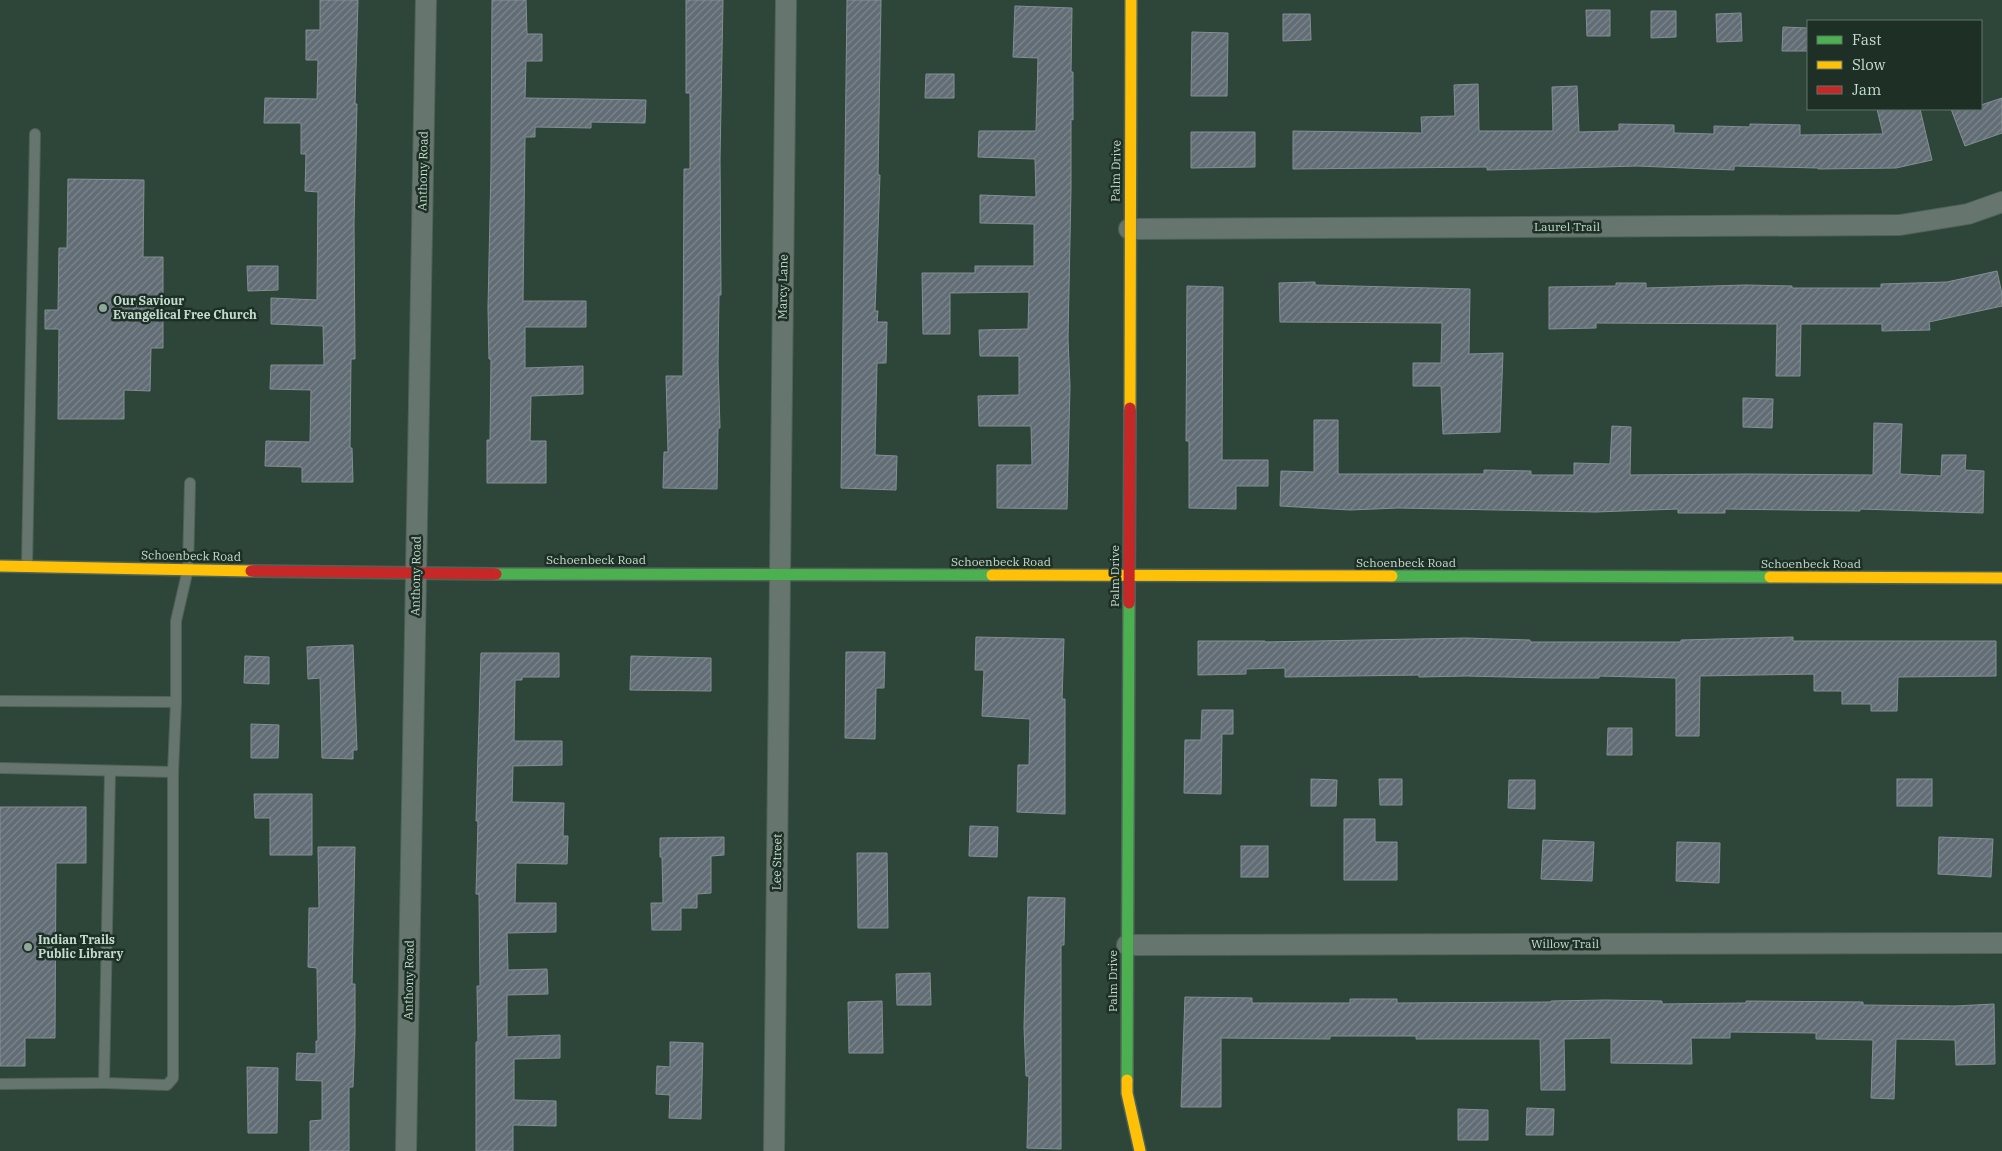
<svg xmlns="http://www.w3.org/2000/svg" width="2002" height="1151" font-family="'IBM Plex Serif',serif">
<defs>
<pattern id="building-hatch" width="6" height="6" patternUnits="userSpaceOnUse" patternTransform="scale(1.25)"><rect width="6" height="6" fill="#616c75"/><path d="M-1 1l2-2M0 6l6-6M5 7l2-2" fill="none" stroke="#7d878e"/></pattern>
</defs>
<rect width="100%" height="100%" fill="#2e463a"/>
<g fill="url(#building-hatch)" stroke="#838f93">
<polygon points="320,0 358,0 355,104 357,104 354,223 355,359 351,359 350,448 352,448 353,482 302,482 302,467 265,466 266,441 310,442 311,390 270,389 271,365 324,365 323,326 271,324 271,298 317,300 318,192 305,191 306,154 301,154 301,123 264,123 265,98 317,99 318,60 306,60 306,30 320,30"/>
<polygon points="492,0 526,0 527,34 542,34 542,61 526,61 525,98 646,100 645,123 591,122 591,128 535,127 535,137 525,137 523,301 586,301 586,327 525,327 525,368 583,366 583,394 531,396 530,441 546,441 546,483 487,483 487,440 490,440 491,359 489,359 488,308 491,168"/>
<polygon points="686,0 723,0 720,159 721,295 719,295 718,363 720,428 718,428 717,489 663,488 664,452 668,452 666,376 683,376 684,169 690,169 690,93 686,93"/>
<polygon points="847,0 881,0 878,175 880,175 875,311 878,311 877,322 887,322 886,363 877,363 875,455 897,456 896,490 841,488"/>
<polygon points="1015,6 1072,8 1071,72 1073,72 1073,120 1071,119 1071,189 1068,339 1070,386 1067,509 997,508 997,465 1032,465 1031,426 979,426 978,396 1019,395 1019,356 980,356 979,330 1028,329 1029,292 950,293 950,334 923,334 922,273 975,273 975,266 1034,266 1034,224 980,223 980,195 1036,197 1035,159 978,157 979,131 1036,131 1038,58 1013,57"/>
<polygon points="1586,10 1610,10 1610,36 1587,36"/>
<polygon points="1651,11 1676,11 1676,37 1651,38"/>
<polygon points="1741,13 1742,41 1717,42 1716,14"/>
<polygon points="1283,14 1310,14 1311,40 1283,41"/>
<polygon points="1783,27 1808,28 1808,51 1782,51"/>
<polygon points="1192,32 1228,33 1227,96 1191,96"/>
<polygon points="926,74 954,74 954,98 925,98"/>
<polygon points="1478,84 1479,131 1553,131 1552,87 1577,86 1579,132 1619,131 1619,124 1674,125 1674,133 1714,134 1714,126 1750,127 1750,124 1800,125 1800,135 1883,134 1877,109 1920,109 1932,160 1896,168 1818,169 1818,168 1734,166 1734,170 1637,166 1534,169 1487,170 1487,167 1293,169 1293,131 1422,133 1421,117 1455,116 1454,85"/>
<polygon points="2002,98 2002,133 1965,146 1951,109 1981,109 1981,105"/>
<polygon points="1191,132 1255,132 1255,167 1191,168"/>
<polygon points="68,179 144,180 143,257 163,257 163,348 151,348 150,391 124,390 124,419 58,419 59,329 45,329 45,310 58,310 59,248 67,248"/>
<polygon points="247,266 278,266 278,290 248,291"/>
<polygon points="1997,271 2002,294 2002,306 1929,322 1930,330 1882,331 1882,324 1801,324 1800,376 1776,376 1777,324 1596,323 1596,328 1549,329 1549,287 1616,286 1616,283 1646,283 1646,288 1745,285 1792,286 1792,288 1881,288 1881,284 1947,282"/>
<polygon points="1315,282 1315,285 1470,289 1469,354 1503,353 1500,432 1443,434 1441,386 1413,386 1413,363 1441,363 1442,323 1280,322 1279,283"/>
<polygon points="1187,286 1223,287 1222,460 1268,460 1268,486 1236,486 1236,509 1189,508 1189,441 1186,441"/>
<polygon points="1743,398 1773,399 1772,428 1743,427"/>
<polygon points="1314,420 1338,420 1338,474 1484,474 1484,470 1531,471 1531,475 1574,475 1574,463 1610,464 1612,426 1631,427 1630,475 1748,474 1873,475 1874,423 1902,424 1900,474 1941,476 1942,455 1966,455 1965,470 1984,471 1983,513 1860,509 1860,511 1725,509 1725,513 1678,513 1678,509 1596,512 1398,508 1350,510 1280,506 1281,471 1314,472"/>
<polygon points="976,637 1064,639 1062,699 1065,699 1065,814 1017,812 1018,765 1029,765 1030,719 982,716 984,670 975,670"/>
<polygon points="1793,637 1793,641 1996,641 1996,676 1898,677 1897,711 1871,711 1871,704 1842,704 1842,691 1814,691 1814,674 1700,676 1699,736 1676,736 1676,678 1599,676 1599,678 1549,678 1466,676 1419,677 1419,675 1285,677 1285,668 1246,669 1246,674 1198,675 1198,641 1265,641 1265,642 1466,638 1530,640 1530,642 1681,642 1681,640"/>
<polygon points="353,645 357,750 353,750 353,759 322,758 320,678 308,679 307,647"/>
<polygon points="846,652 885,652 884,688 876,688 875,739 845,738"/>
<polygon points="481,653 559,653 559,677 522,677 522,680 515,680 514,741 562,741 562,765 513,766 512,802 564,803 563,836 568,836 567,864 516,863 515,903 556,903 556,932 507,933 508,970 547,969 548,994 507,995 507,1037 560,1035 560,1058 514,1059 514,1100 556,1101 556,1126 513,1125 513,1151 476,1151 476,1042 478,1042 477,986 480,986 479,894 476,894 478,821 476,821"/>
<polygon points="245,656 269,657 269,684 244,683"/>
<polygon points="631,656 711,658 711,691 630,690"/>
<polygon points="1202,710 1233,710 1233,734 1222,734 1221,794 1184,793 1185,740 1201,740"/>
<polygon points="251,724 279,725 278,758 251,758"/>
<polygon points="1608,728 1632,728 1632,755 1607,755"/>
<polygon points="1311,779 1337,780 1336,806 1311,806"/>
<polygon points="1379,779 1402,779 1402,805 1380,805"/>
<rect x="1897" y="779" width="35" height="27"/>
<polygon points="1509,780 1535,780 1535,809 1508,808"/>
<polygon points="254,794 312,794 312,855 270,855 270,818 255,818"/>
<polygon points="0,807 86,807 86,863 56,863 55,1038 25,1038 25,1066 0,1066"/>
<polygon points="1344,819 1375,819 1375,842 1397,842 1397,880 1344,880"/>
<polygon points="970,826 998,827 997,857 969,856"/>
<polygon points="724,837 724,855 711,856 711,893 697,894 697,908 681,908 681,930 652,930 651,903 663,903 662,857 660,857 660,838"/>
<polygon points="1939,837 1993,839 1991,877 1938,874"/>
<polygon points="1543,840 1594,842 1592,881 1541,879"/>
<polygon points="1677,842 1720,843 1719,883 1676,881"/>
<rect x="1241" y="846" width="27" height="31"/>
<polygon points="318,847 355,847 352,984 355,984 355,1033 353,1087 349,1087 349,1151 310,1151 310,1121 322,1120 322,1081 296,1080 297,1053 316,1054 316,1041 318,1041 317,968 308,967 309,908 319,908"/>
<polygon points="857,853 887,853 888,928 858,928"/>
<polygon points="1028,897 1065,898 1064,945 1061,945 1061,1149 1027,1148 1029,1076 1026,1076 1024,1027"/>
<polygon points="930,973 931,1005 897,1005 896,974"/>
<polygon points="1185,997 1252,998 1252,1003 1350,1003 1350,999 1397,999 1397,1003 1551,1002 1551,1001 1605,1000 1662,1001 1662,1004 1746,1003 1746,1001 1863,1002 1863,1005 1955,1006 1994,1004 1995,1064 1956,1065 1955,1040 1896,1039 1894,1099 1871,1098 1873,1040 1816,1039 1816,1033 1730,1032 1730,1038 1691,1038 1692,1064 1611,1063 1611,1038 1564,1039 1565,1090 1541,1090 1540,1039 1416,1039 1416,1036 1330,1036 1330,1039 1221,1038 1221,1107 1181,1107"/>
<polygon points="882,1001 883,1053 849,1053 848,1002"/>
<polygon points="670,1042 703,1043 701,1119 669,1118 670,1095 656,1094 657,1066 670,1067"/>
<polygon points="247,1067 278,1068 277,1133 248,1133"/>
<polygon points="1527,1108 1554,1109 1553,1135 1526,1135"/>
<polygon points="1458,1109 1488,1110 1488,1140 1458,1140"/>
</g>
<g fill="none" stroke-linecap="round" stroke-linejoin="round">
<g stroke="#4e6358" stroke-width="12">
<g id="lane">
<polyline points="27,566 35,134"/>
<polyline points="0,701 176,702"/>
<polyline points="0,768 173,772"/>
<polyline points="110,772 104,1083 167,1085 173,1078 173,772 176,702 176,621 188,569 190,483"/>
<polyline points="0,1084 104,1083"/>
</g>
</g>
<g stroke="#4e6358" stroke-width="22">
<g id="street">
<polyline points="1129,229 1900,225 1968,214 2002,202"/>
<polyline points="1127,945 2002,943"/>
<polyline points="406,1151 426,0"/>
<polyline points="774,1151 786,0"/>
</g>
</g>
<g stroke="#4e6358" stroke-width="14">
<g id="fast">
<polyline points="496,574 992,575"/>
<polyline points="1392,576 1770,577"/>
<polyline points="1127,1080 1129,603"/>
</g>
</g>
<g stroke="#4e6358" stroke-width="14">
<g id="slow">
<polyline points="1130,408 1131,0"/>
<polyline points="0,566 251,571"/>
<polyline points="992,575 1392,576"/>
<polyline points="1770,577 2002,578"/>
<polyline points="1127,1080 1127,1093 1140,1151"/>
</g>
</g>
<g stroke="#4e6358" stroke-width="14">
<g id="jam">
<polyline points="251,571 496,574"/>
<polyline points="1129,603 1130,408"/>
</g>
</g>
<use href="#lane" stroke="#66766e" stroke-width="10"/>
<use href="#street" stroke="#66766e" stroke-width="20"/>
<use href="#fast" stroke="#4caf50" stroke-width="11"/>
<use href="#slow" stroke="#ffc107" stroke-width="11"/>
<use href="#jam" stroke="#c62828" stroke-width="11"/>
</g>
<g fill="#90a79a" stroke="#1e3026" stroke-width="2">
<circle cx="103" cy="308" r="5"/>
<circle cx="28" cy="947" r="5"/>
</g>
<g text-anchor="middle" stroke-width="5" stroke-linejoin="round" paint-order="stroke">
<g font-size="12" fill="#c4dbcd" stroke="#1e3026">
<text transform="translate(423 171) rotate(-89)" y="4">Anthony Road</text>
<text transform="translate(1116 171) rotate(-89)" y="4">Palm Drive</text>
<text x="1567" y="231">Laurel Trail</text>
<text transform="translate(783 287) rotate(-89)" y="4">Marcy Lane</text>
<text transform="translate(191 556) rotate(1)" y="4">Schoenbeck Road</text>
<text x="596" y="564">Schoenbeck Road</text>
<text x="1001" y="566">Schoenbeck Road</text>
<text x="1406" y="567">Schoenbeck Road</text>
<text x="1811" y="568">Schoenbeck Road</text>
<text transform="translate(416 576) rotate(-89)" y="4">Anthony Road</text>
<text transform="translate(1115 576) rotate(-90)" y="4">Palm Drive</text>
<text transform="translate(777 862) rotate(-89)" y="4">Lee Street</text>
<text x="1565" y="948">Willow Trail</text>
<text transform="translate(409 980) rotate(-89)" y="4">Anthony Road</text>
<text transform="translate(1113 981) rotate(-90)" y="4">Palm Drive</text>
</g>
<g font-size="12" font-weight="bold" fill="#c4dbcd" stroke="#1e3026" text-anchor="start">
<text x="113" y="305">Our Saviour<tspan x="113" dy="14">Evangelical Free Church</tspan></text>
<text x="38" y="944">Indian Trails<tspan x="38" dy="14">Public Library</tspan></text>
</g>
</g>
<rect x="1807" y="20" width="175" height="90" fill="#1e3026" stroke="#607469"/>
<rect x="1817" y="36" width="25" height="8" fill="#4caf50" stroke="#607469"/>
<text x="1852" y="45" font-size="15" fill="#c4dbcd">Fast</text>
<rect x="1817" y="61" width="25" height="8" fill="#ffc107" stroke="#607469"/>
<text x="1852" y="70" font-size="15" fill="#c4dbcd">Slow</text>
<rect x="1817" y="86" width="25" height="8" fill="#c62828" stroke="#607469"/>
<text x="1852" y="95" font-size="15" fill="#c4dbcd">Jam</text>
</svg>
